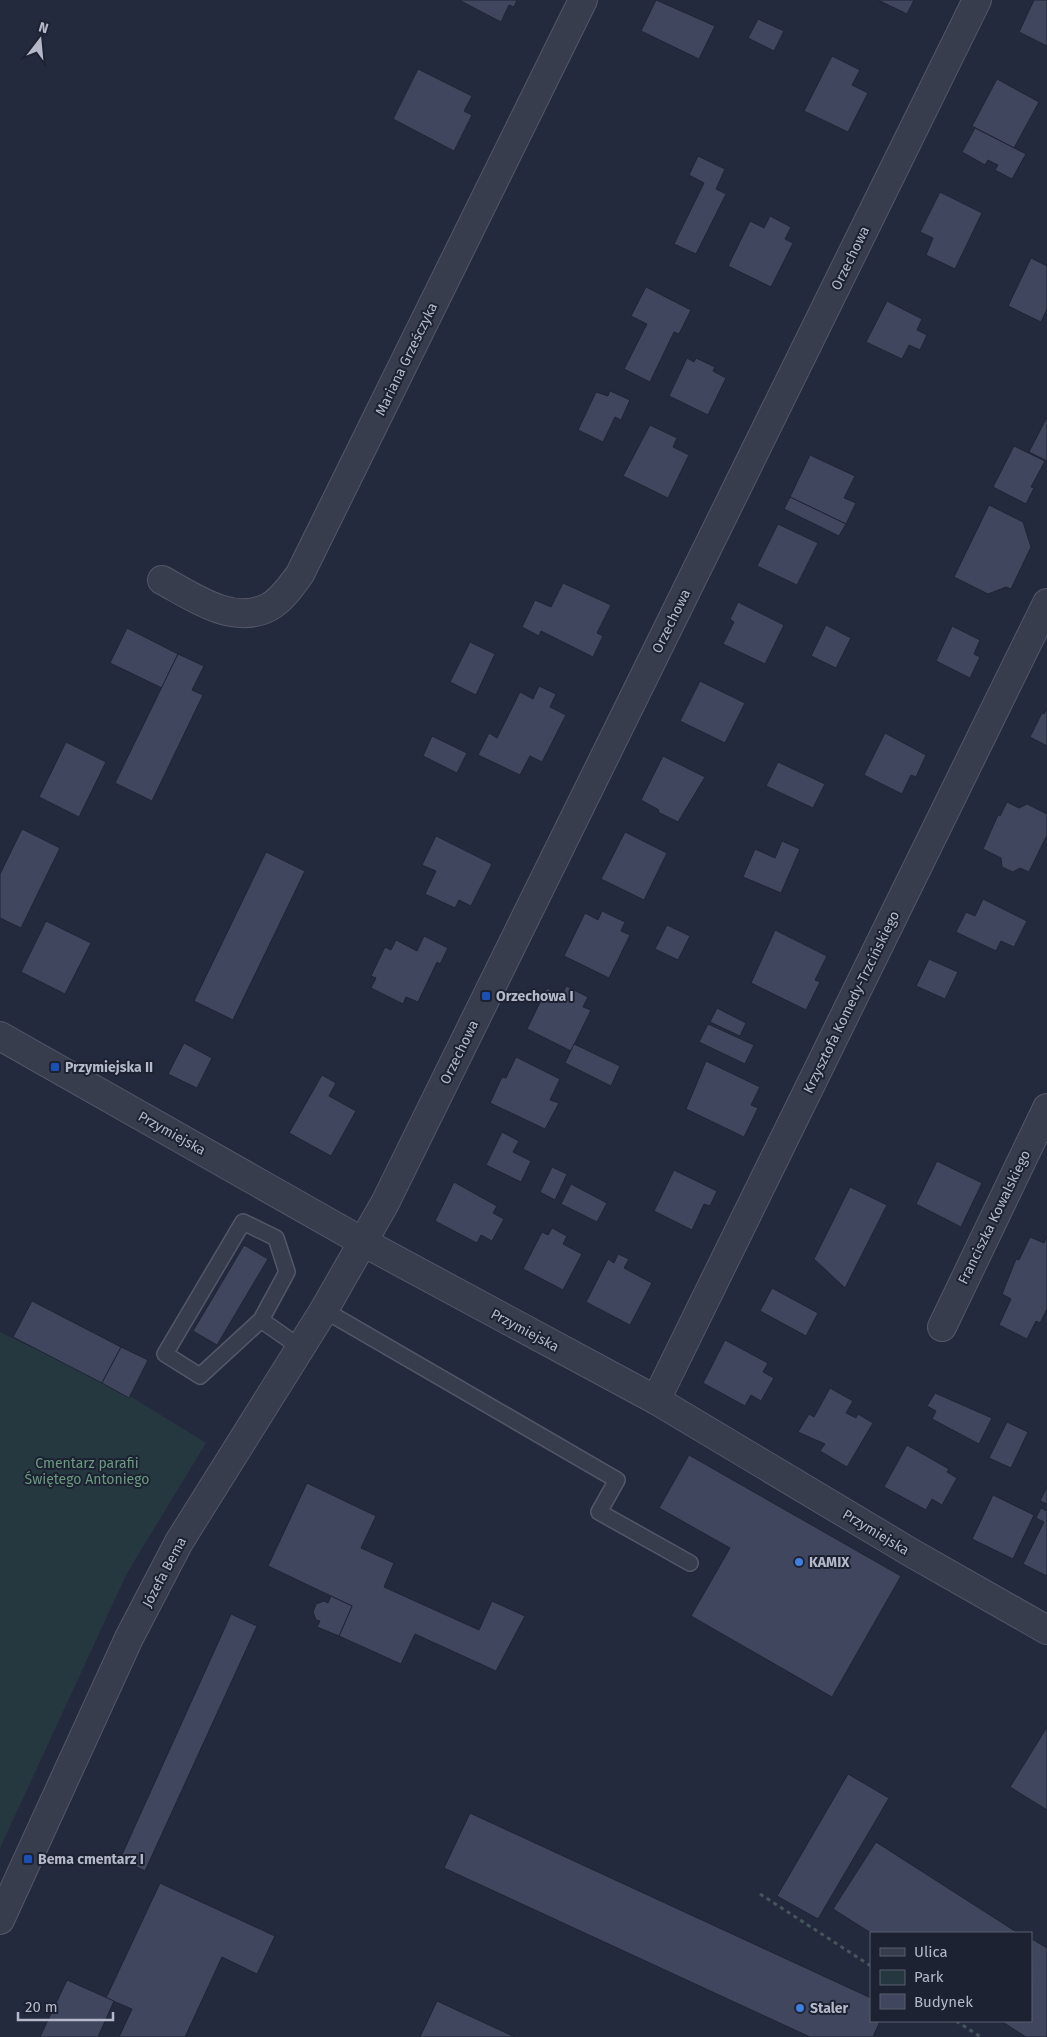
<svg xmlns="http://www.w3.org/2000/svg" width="1047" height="2037" font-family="'Fira Sans',sans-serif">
<rect width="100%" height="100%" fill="#242a3e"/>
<polygon fill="#26383f" points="0,1332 125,1393 206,1443 127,1573 0,1848"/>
<g fill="#40465e" stroke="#1f2435">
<polygon points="459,0 517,0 514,7 509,5 501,22"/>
<polygon points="656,0 715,26 699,59 641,31"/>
<polygon points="878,0 914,0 907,14"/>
<polygon points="1034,0 1047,0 1047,46 1019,32"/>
<polygon points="758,19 784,31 774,51 748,38"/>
<polygon points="832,56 860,70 852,85 868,93 848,132 804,111"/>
<polygon points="418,69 472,96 464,111 472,115 454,151 393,119"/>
<polygon points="997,79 1039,102 1014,148 972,126"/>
<polygon points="975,128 1026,154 1012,179 995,170 998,165 988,160 985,165 962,152"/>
<polygon points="698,156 725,169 716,189 726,194 696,254 674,244 704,183 689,175"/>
<polygon points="940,192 982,213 955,269 926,255 933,238 920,232"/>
<polygon points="770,216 791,227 785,239 793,243 771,287 728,266 750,221 764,228"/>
<polygon points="1031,258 1047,266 1047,309 1041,322 1008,306"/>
<polygon points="646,287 691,310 679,334 674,332 650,382 624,369 647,324 631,316"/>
<polygon points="887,301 922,319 917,330 927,335 920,350 909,345 902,359 866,342"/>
<polygon points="687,358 694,362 696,358 715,367 713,371 726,378 708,415 669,396"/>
<polygon points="610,391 630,400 621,420 615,417 603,442 578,430 596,392 608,396"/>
<polygon points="1047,417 1047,461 1029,452"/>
<polygon points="650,425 677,438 673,447 689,455 668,498 623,476"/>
<polygon points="1014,446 1045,461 1031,487 1034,488 1026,504 993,487"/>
<polygon points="810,455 855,476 844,498 856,503 846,524 790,497"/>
<polygon points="790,497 846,524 839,536 784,509"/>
<polygon points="989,505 1023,522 1031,547 1011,589 1006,587 988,594 954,577"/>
<polygon points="778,524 818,543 797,585 757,566"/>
<polygon points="563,583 611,605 597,633 603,636 593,657 541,631 539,636 522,627 535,600 551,607"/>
<polygon points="738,602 784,625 765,664 723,644 734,622 730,619"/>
<polygon points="826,625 851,638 836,668 811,656"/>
<polygon points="952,626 980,640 974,654 980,657 970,678 936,661"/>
<polygon points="127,628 178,654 162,688 110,663"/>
<polygon points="470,642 495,654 476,695 450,682"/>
<polygon points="178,654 204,666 192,690 203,695 152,801 115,783"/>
<polygon points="700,681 745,703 725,743 680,721"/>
<polygon points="539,686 556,694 550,707 566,715 542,762 530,756 520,775 478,755 489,733 497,738 520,692 533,699"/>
<polygon points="1047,708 1047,746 1030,737 1042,713 1044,714"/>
<polygon points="885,733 926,755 916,777 911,775 902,794 864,775"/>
<polygon points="432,736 467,753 457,773 423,756"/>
<polygon points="66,742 106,762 79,817 39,797"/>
<polygon points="663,756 705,777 678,822 658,812 659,810 641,800"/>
<polygon points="778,762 825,784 813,808 766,786"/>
<polygon points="1007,802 1019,808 1027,804 1047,814 1047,835 1029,872 1020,868 1013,872 1002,867 1001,858 983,849 998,815 1000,816"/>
<polygon points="22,829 60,848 21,928 0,918 0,874"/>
<polygon points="625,832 667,853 644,900 601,879"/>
<polygon points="436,836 492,864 471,906 459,900 455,908 425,894 436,871 422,865"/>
<polygon points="782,841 800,849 781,893 743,877 755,849 775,858"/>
<polygon points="266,852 305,871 233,1020 194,1001"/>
<polygon points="983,899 1027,921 1014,947 1001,941 996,951 956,932 966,912 975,916"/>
<polygon points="602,911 625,922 621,931 630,935 609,978 564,956 585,913 598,920"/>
<polygon points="46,921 91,943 65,994 21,972"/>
<polygon points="667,925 690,936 678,960 655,949"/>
<polygon points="775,930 827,956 815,980 820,982 806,1010 751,983"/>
<polygon points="424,936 448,948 440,964 437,962 418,1002 406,997 403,1004 371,988 376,978 371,976 385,947 391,950 396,940 417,951"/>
<polygon points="929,959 958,972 945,999 916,986"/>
<polygon points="566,986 588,997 583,1007 591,1010 571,1051 527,1029 547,988 562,996"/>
<polygon points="717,1008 746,1023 740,1036 710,1022"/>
<polygon points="708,1024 754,1045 745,1064 699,1042"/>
<polygon points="184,1043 212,1058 197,1088 168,1074"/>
<polygon points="574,1044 620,1066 611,1086 565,1063"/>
<polygon points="516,1057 560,1079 550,1100 559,1103 545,1129 490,1103 502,1077 506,1078"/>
<polygon points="706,1061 760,1087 751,1105 758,1108 744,1137 686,1109"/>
<polygon points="322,1075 336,1083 329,1096 356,1111 331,1156 289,1133"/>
<polygon points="502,1132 519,1141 513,1152 531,1161 521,1182 486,1165"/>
<polygon points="937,1161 982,1183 961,1227 916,1204"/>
<polygon points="552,1167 567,1174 555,1200 540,1192"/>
<polygon points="674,1170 717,1191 710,1206 704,1204 692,1230 654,1211"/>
<polygon points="454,1182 497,1206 493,1213 504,1219 492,1241 481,1235 477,1243 435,1221"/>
<polygon points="571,1184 607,1203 597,1222 561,1204"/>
<polygon points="850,1187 887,1205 845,1288 814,1259"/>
<polygon points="552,1228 567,1236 563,1244 582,1254 563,1290 523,1269 542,1232 548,1235"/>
<polygon points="1047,1236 1047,1309 1040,1323 1036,1321 1027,1339 999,1325 1011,1299 1002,1294 1016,1259 1019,1260 1030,1237 1044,1243"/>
<polygon points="244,1245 268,1259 217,1345 193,1331"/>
<polygon points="618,1254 629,1259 624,1268 652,1283 630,1325 586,1302 608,1259 614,1263"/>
<polygon points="772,1288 818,1313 806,1336 760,1311"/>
<polygon points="32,1301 121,1347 102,1383 13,1337"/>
<polygon points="725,1340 768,1363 763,1372 774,1378 761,1401 751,1395 745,1406 703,1383"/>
<polygon points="121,1347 148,1360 129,1398 102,1383"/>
<polygon points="830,1388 853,1401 846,1413 856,1418 858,1414 873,1423 847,1467 820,1451 825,1444 798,1432 809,1414 814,1417"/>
<polygon points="935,1393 992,1418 979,1444 932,1419 936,1411 927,1406"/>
<polygon points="1007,1422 1028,1432 1011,1468 989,1458"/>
<polygon points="907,1445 949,1469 947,1472 957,1478 942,1505 932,1499 926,1510 884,1487"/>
<polygon points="689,1455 901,1576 832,1697 691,1616 730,1548 659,1508"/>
<polygon points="307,1483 376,1516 361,1548 394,1563 384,1587 479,1630 492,1601 525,1616 496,1671 415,1634 401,1664 339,1636 352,1606 268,1566"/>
<polygon points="1047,1487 1047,1504 1040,1501"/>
<polygon points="993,1495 1034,1515 1013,1559 972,1539"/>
<polygon points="1041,1508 1047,1511 1047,1576 1023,1564 1044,1522 1036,1518"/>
<polygon points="331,1596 352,1606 339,1636 317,1627 320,1621 316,1620 313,1612 316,1604 324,1601 328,1603"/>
<polygon points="231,1614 257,1626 145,1871 120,1859"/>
<polygon points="1047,1727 1047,1810 1010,1787"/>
<polygon points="848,1774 889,1798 818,1919 777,1896"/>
<polygon points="470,1813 871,1998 871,2021 880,2021 873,2037 810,2037 444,1868"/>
<polygon points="876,1842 1018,1933 871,1933 833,1909"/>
<polygon points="160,1883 275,1936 257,1974 222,1957 185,2037 119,2037 132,2009 106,1998"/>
<polygon points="1032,1939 1047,1948 1047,2037 1026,2037 1001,2021 1031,2021"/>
<polygon points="67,1980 114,2001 98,2037 40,2037"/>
<polygon points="437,2001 515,2037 420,2037"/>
</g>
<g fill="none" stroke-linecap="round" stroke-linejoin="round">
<g stroke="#535869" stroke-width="18">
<g id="lane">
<polyline points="324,1310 617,1480 599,1512 690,1563"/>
<polyline points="261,1320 200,1376 165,1354 243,1222 276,1238 287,1272 261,1320 301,1348"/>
</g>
</g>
<g stroke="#535869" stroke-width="30">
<g id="street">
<path d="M162 580C193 597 233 626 269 607 282 600 292 585 300 574L583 0"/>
<polyline points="0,1036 363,1242 656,1400 910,1552 1047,1630"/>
<polyline points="942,1327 1047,1108"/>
<polyline points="656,1400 1047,603"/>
<polyline points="0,1920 129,1638 179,1542 324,1310 385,1203 977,0"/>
</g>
</g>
<g stroke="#44555c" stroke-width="3" stroke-dasharray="4 4" stroke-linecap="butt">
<polyline points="760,1894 871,1966"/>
<polyline points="956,2021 981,2037"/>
</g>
<use href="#lane" stroke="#383d4e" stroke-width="15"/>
<use href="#street" stroke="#383d4e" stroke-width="28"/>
</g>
<g fill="#1a4fb4" stroke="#1d2233" stroke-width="2">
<rect x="481" y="991" width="10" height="10" rx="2.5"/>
<rect x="50" y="1062" width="10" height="10" rx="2.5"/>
<rect x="23" y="1854" width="10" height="10" rx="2.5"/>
</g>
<g fill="#3f7fe0" stroke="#1d2233" stroke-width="2">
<circle cx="799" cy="1562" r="5"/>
<circle cx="800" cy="2008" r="5"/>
</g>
<g text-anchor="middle" stroke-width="4" stroke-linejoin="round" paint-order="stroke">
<g font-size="14" fill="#b4b8c9" stroke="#1d2233">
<text transform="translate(850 258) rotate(-64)" y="5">Orzechowa</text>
<text transform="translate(406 359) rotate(-64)" y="5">Mariana Grześczyka</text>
<text transform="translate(671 621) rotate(-64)" y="5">Orzechowa</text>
<text transform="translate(851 1002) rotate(-64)" y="5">Krzysztofa Komedy-Trzcińskiego</text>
<text transform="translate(459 1052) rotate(-64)" y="5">Orzechowa</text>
<text transform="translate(172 1133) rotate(29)" y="5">Przymiejska</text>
<text transform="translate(994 1217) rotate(-64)" y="5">Franciszka Kowalskiego</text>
<text transform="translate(525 1330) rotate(28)" y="5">Przymiejska</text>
<text transform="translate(876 1532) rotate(31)" y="5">Przymiejska</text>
<text transform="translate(164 1572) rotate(-62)" y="5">Józefa Bema</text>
</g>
<g font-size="14" font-weight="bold" fill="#b4b8c9" stroke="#1d2233" text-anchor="start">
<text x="496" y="1001">Orzechowa I</text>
<text x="65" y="1072">Przymiejska II</text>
<text x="809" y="1567">KAMIX</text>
<text x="38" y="1864">Bema cmentarz I</text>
<text x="810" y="2013">Staler</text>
</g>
<g font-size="14" fill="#6a9b7e" stroke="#1d2233">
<text x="87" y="1468">Cmentarz parafii<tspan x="87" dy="16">Świętego Antoniego</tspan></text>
</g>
</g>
<rect x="870" y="1932" width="162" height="90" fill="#1d2233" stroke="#595e6f"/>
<rect x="880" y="1948" width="25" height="8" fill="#383d4e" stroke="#595e6f"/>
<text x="914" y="1957" font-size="15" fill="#b4b8c9">Ulica</text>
<rect x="880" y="1970" width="25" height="15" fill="#26383f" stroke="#595e6f"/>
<text x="914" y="1982" font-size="15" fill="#b4b8c9">Park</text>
<rect x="880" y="1994" width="25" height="15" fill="#40465e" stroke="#595e6f"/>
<text x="914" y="2007" font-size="15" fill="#b4b8c9">Budynek</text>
<g transform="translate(40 40) rotate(16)" stroke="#1d2233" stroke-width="4" paint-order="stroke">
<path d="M0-4L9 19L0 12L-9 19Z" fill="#b4b8c9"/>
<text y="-8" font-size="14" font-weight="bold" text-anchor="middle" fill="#b4b8c9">N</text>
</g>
<path d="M18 2012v8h95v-8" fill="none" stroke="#b4b8c9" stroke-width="2.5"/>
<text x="25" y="2012" font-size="15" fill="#b4b8c9" stroke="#1d2233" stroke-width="4" paint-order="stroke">20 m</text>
</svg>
